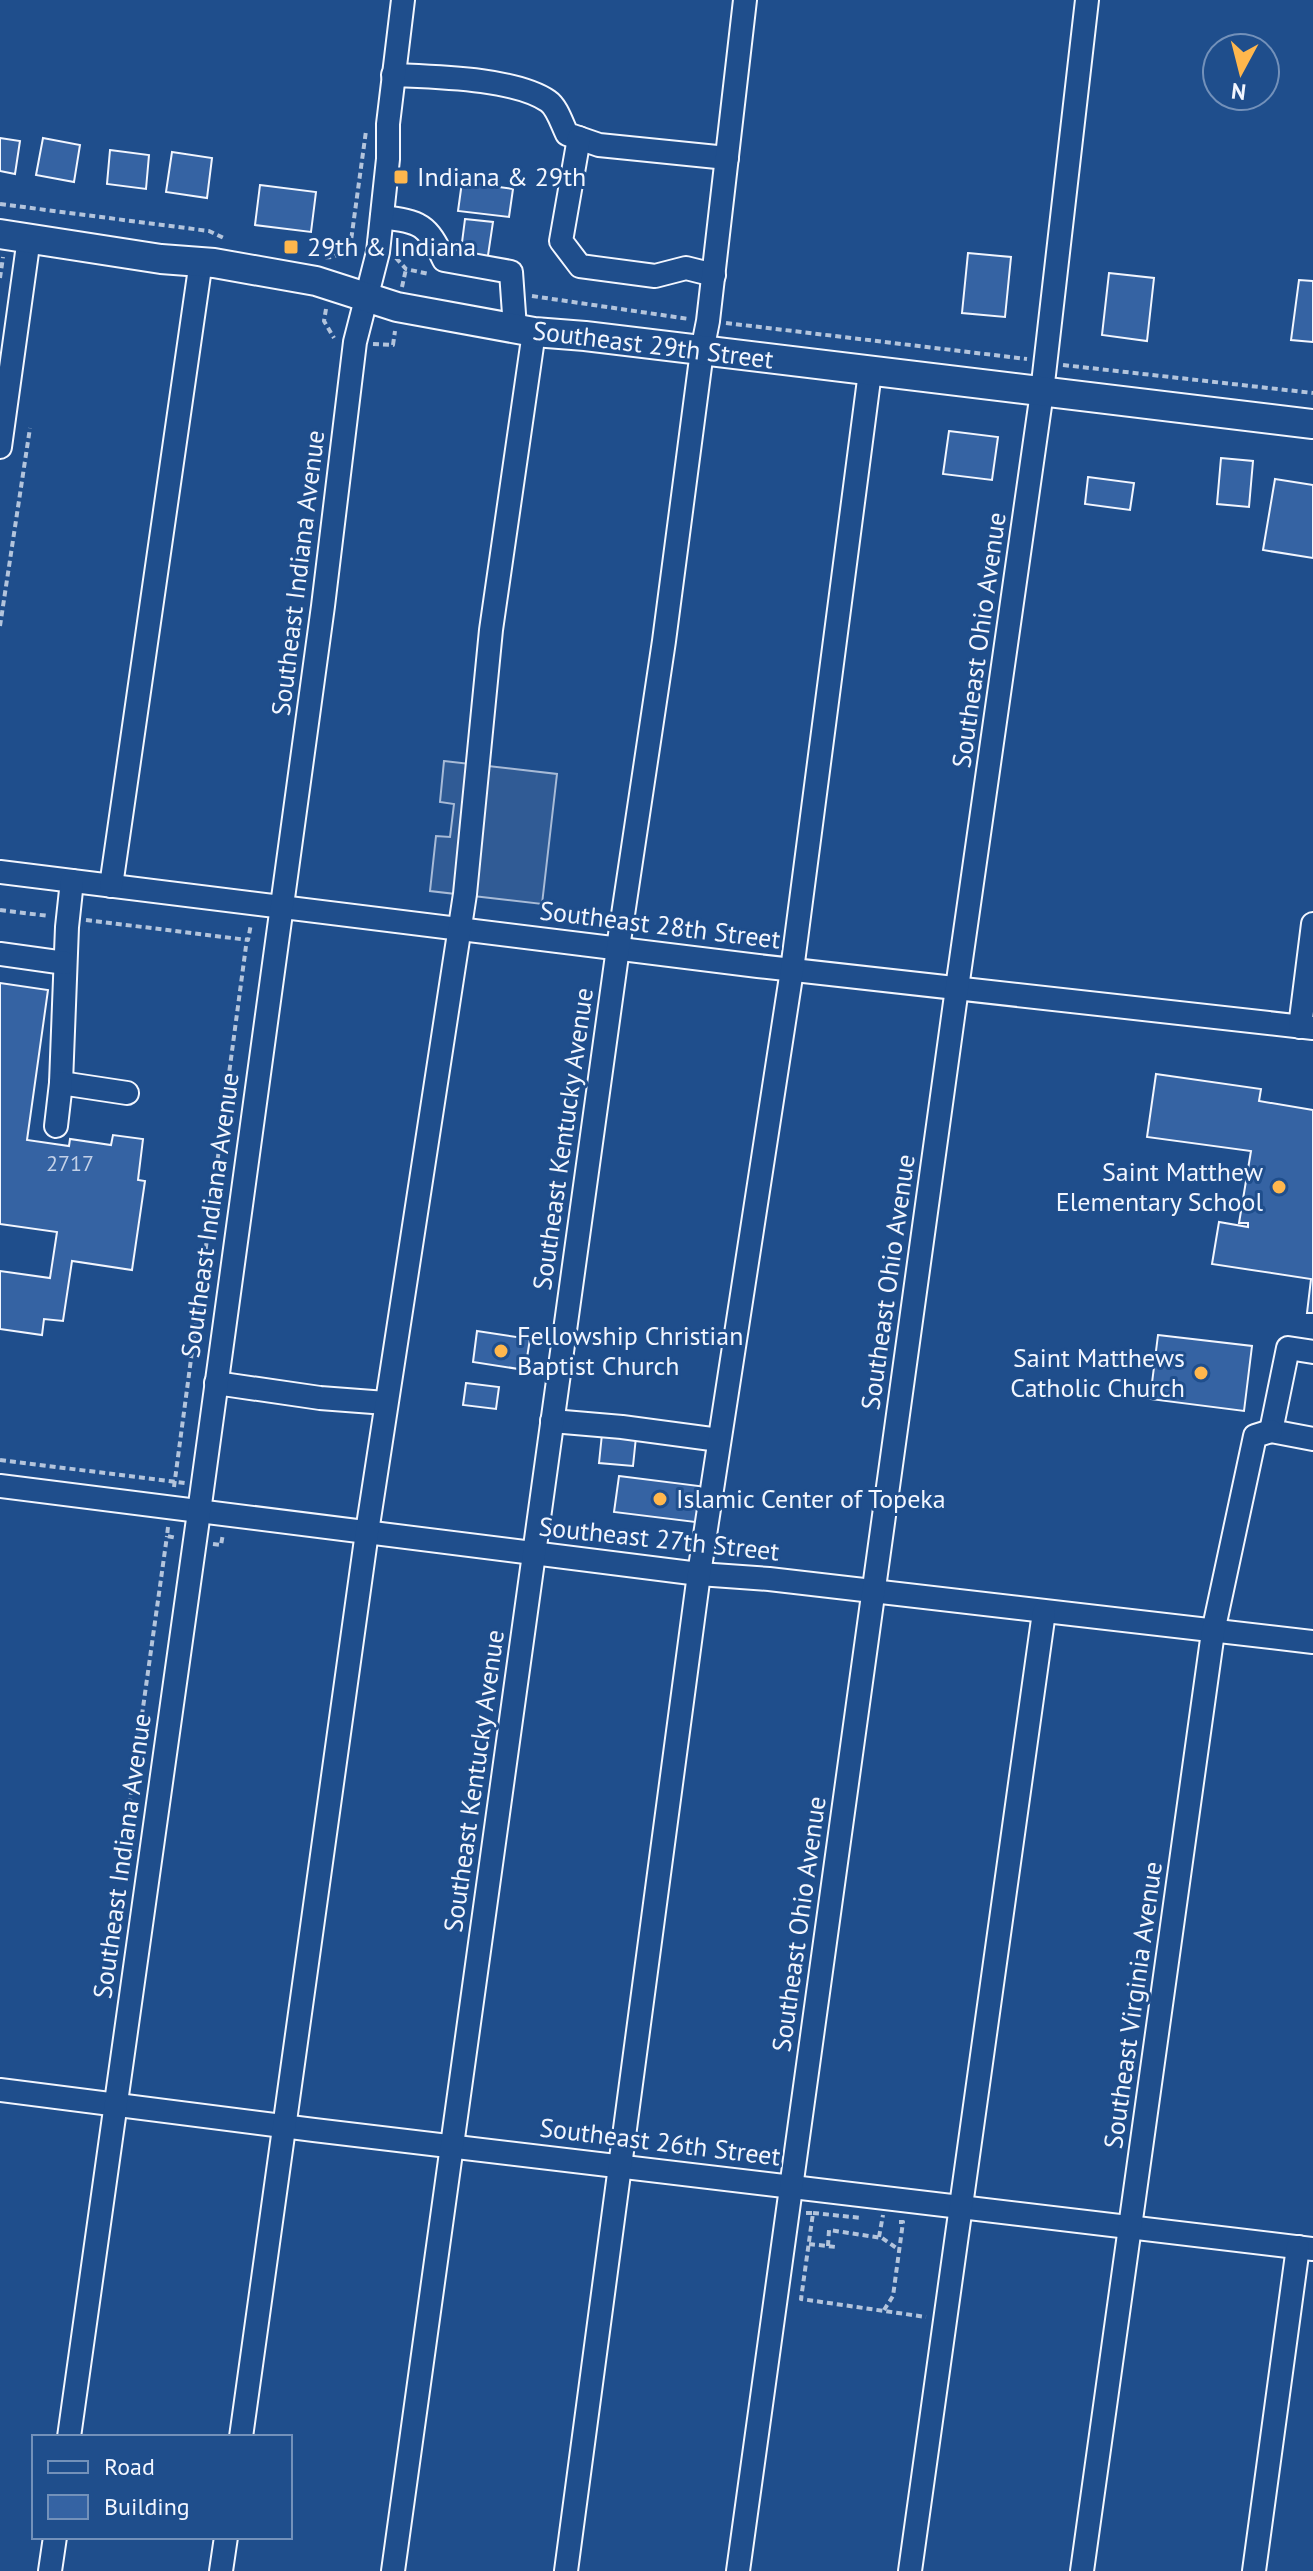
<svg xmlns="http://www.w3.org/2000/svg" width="1313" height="2571" font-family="'PT Sans',sans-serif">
<rect width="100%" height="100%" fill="#1f4e8c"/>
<polygon fill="#305b95" stroke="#a8bbd7" stroke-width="2" points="444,761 557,774 542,904 430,891 436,836 450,837 454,804 440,802"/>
<g fill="#3563a3" stroke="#f2f6ff" stroke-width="2">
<polygon points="0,138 20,141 15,174 0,171"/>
<polygon points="43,138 80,145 74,182 36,175"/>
<polygon points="110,150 149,155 146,189 107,184"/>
<polygon points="172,152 212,158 207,198 166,192"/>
<polygon points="462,182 513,189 509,217 458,211"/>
<polygon points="260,185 316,192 311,232 255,225"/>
<polygon points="465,219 493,222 487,262 460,258"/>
<polygon points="968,253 1011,257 1005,317 962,313"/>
<polygon points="1109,273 1154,278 1147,341 1102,335"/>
<polygon points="1299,280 1313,281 1313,342 1291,340"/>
<polygon points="949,431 998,437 992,480 943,474"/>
<polygon points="1221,458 1253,461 1249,507 1217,504"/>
<polygon points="1088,477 1134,483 1130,510 1085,504"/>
<polygon points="1275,479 1313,485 1313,558 1263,550"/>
<polygon points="0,983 48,990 27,1140 69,1146 70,1139 111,1145 113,1135 143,1139 138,1180 145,1181 132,1270 72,1261 63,1321 44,1319 42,1335 0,1329 0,1271 50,1278 57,1232 0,1224"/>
<polygon points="1156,1074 1261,1089 1259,1101 1313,1110 1313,1313 1307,1313 1311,1279 1212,1264 1219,1222 1248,1227 1248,1223 1239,1223 1251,1151 1147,1137"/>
<polygon points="477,1331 530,1339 525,1370 473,1362"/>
<polygon points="1158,1335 1252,1346 1244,1411 1150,1399"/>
<polygon points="466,1383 499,1387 496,1409 463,1405"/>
<polygon points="602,1434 636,1437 633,1466 599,1463"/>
<polygon points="619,1476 707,1487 703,1523 614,1512"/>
</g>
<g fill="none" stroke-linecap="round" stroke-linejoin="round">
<g stroke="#f2f6ff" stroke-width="26">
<g id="minor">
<path d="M393 75C435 77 514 78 548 101 557 107 562 124 567 134L599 145 727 158"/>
<polyline points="579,138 561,241 580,266 655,276 686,268 714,275"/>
<path d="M382 217C421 222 427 224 444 260L511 272 515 328"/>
<polyline points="0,447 29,238"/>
<polyline points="0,872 758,966 1313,1028"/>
<polyline points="72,881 67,927 61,1083 127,1093"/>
<polyline points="111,886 201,261"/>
<polyline points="0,954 65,963"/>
<polyline points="1300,1027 1313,924"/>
<polyline points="56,1126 61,1083"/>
<polyline points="1313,1352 1288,1348 1271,1431 1313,1439"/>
<polyline points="216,1383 320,1398 386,1403"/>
<polyline points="552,1421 622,1427 719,1440"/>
<polyline points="0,1486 699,1574 769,1579 1313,1642"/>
<polyline points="0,2090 314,2130 1313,2249"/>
<polyline points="69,2437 199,1512 323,606 355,342 378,252 388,159 388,124 403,0"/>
<polyline points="241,2437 367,1532 465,894 491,630 534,332"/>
<polyline points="50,2571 55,2537"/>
<polyline points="221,2571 226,2537"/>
<polyline points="393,2571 618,948 664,641 702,351 708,321 745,0"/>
<polyline points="566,2571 699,1574 792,970 870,372"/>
<polyline points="738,2571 957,988 1042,392 1087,0"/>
<polyline points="910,2571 1044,1612"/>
<polyline points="1082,2571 1213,1632 1255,1436 1271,1431"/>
<polyline points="1254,2571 1298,2247"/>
</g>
</g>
<g stroke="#f2f6ff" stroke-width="32">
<polyline id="major" points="0,234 161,259 214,263 316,281 397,307 534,332 585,336 1313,424"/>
</g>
<g stroke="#b3c4dc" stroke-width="4" stroke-dasharray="6 4" stroke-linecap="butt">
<polyline points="0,204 209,231 226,239"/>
<polyline points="350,248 366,131"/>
<path d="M325 257C337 259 345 247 358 249"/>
<polyline points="396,258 406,269 429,274"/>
<polyline points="0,278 3,257"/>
<polyline points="402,287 406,269"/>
<polyline points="532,296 689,319"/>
<polyline points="326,309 324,321 334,338"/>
<polyline points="726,323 1027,359"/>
<polyline points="373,344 393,345 395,331"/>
<polyline points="1063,365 1313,393"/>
<polyline points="0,626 30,428"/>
<polyline points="0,910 49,916"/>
<polyline points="86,920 248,940 251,924"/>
<polyline points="0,1460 185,1483"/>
<polyline points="174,1487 246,946"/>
<polyline points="168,1527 167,1536 177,1538"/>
<polyline points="213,1544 221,1545 223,1534"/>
<polyline points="130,1866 121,1865 167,1536"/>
<polyline points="806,2213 813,2213 801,2299 926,2317"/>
<polyline points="813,2213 862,2218"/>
<polyline points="879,2237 883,2215"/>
<polyline points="809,2244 836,2247"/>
<polyline points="828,2246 829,2230 882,2238 898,2249"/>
<polyline points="884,2310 893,2296 903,2222 899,2222"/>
</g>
<use href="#minor" stroke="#1f4e8c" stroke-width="22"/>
<use href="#major" stroke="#1f4e8c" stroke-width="28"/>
</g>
<g fill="#ffb74d" stroke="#1f4e8c" stroke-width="3">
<rect x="393" y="169" width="16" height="16" rx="4"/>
<rect x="283" y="239" width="16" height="16" rx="4"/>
<circle cx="1279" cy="1187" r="8"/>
<circle cx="501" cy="1351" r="8"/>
<circle cx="1201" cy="1373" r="8"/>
<circle cx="660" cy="1499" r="8"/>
</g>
<g text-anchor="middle" stroke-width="6" stroke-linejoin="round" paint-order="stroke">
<g font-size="22" fill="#c3d1e8">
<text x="70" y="1171">2717</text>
</g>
<g font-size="26" fill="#f2f6ff" stroke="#1f4e8c" text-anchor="start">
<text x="417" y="186">Indiana &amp; 29th</text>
<text x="307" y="256">29th &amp; Indiana</text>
<text x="1263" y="1181" text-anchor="end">Saint Matthew<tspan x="1263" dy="30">Elementary School</tspan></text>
<text x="517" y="1345">Fellowship Christian<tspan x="517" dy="30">Baptist Church</tspan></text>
<text x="1185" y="1367" text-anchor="end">Saint Matthews<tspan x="1185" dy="30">Catholic Church</tspan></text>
<text x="676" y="1508">Islamic Center of Topeka</text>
</g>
<g font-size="26" fill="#f2f6ff" stroke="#1f4e8c">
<text transform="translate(653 345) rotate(7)" y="9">Southeast 29th Street</text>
<text transform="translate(298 573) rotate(-83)" y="9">Southeast Indiana Avenue</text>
<text transform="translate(979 640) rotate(-82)" y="9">Southeast Ohio Avenue</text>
<text transform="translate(660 925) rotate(7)" y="9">Southeast 28th Street</text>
<text transform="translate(563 1139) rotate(-82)" y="9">Southeast Kentucky Avenue</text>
<text transform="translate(210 1215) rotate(-82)" y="9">Southeast Indiana Avenue</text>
<text transform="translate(888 1282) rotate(-82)" y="9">Southeast Ohio Avenue</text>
<text transform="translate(659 1539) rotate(6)" y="9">Southeast 27th Street</text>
<text transform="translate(474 1781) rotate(-82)" y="9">Southeast Kentucky Avenue</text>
<text transform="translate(122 1856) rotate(-82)" y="9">Southeast Indiana Avenue</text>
<text transform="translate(799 1924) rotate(-82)" y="9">Southeast Ohio Avenue</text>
<text transform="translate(1133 2005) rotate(-82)" y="9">Southeast Virginia Avenue</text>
<text transform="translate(660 2142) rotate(7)" y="9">Southeast 26th Street</text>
</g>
</g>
<rect x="32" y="2435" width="260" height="104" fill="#1f4e8c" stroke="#7391ba" stroke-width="2"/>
<rect x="48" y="2461" width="40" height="12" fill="#1f4e8c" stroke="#7391ba" stroke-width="2"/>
<text x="104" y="2475" font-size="24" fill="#f2f6ff">Road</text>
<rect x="48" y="2495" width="40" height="24" fill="#3563a3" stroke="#7391ba" stroke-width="2"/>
<text x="104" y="2515" font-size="24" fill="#f2f6ff">Building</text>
<g transform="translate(1241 72) rotate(187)"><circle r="38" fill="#1f4e8c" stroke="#7391ba" stroke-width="2"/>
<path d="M0-6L14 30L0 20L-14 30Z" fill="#ffb74d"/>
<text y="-12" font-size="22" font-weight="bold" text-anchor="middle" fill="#f2f6ff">N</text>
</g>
</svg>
